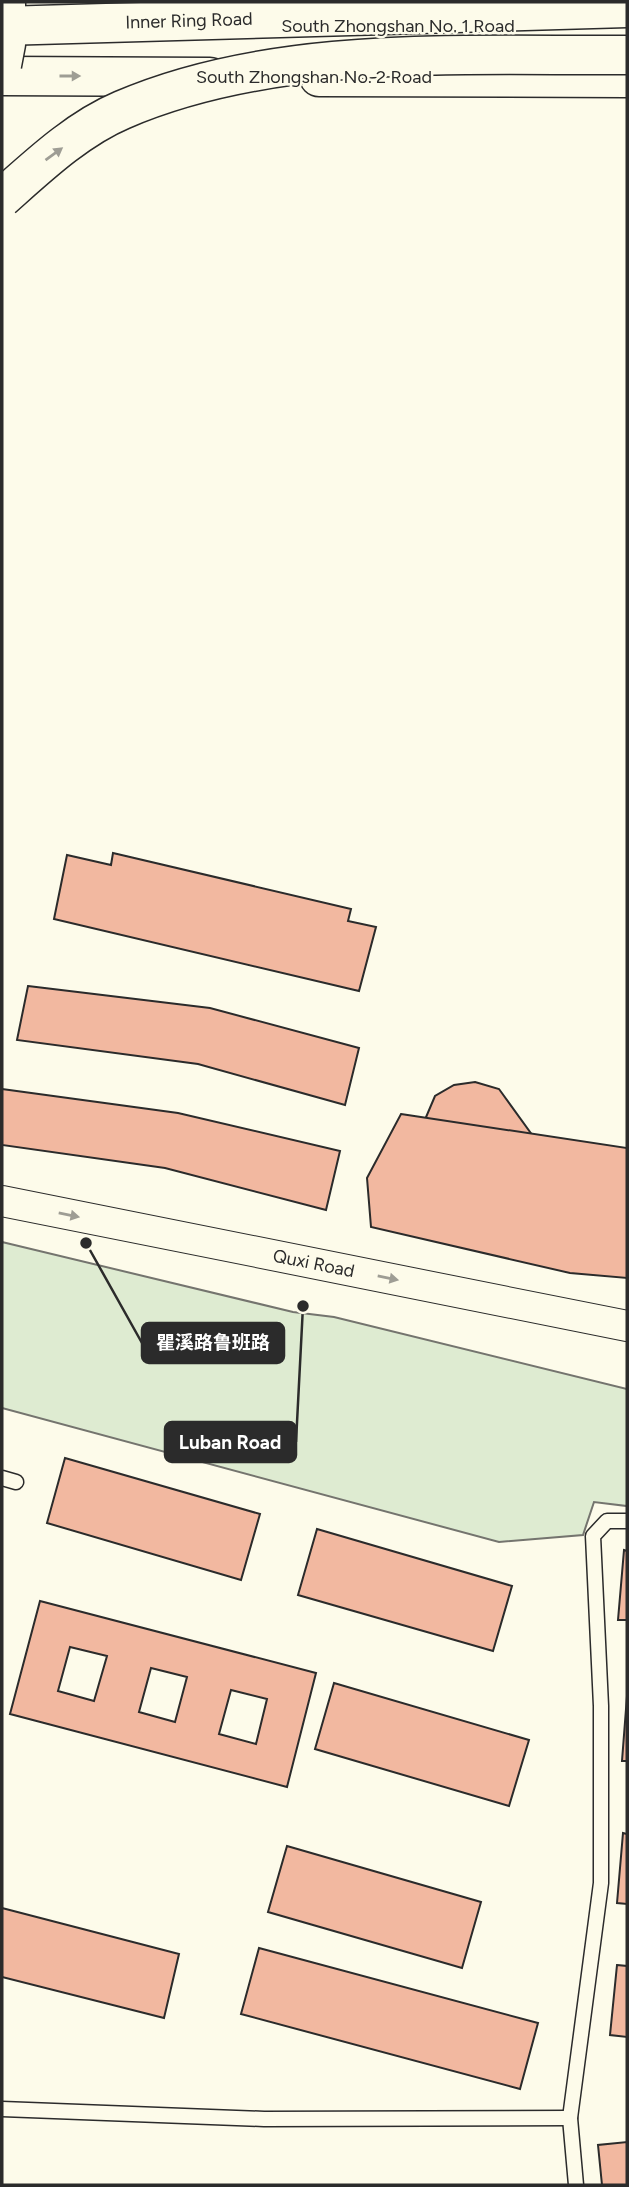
<svg xmlns="http://www.w3.org/2000/svg" width="629" height="2187" font-family="Figtree,'Noto Sans SC',sans-serif">
<rect width="100%" height="100%" fill="#fdfbea"/>
<polygon fill="#deebd1" stroke="#74746e" stroke-width="2" points="2,1242 293,1312 334,1317 627,1389 627,1506 594,1502 583,1535 499,1542 2,1408"/>
<g fill="#f2b8a0" stroke="#2b2b2b" stroke-width="2" fill-rule="evenodd">
<polygon points="113,853 351,909 348,921 376,927 359,991 54,919 67,855 111,865"/>
<polygon points="28,986 210,1008 359,1048 345,1105 198,1064 17,1040"/>
<polygon points="475,1082 499,1089 551,1161 553,1183 544,1201 524,1213 435,1222 417,1215 402,1196 401,1176 435,1096 454,1085"/>
<polygon points="2,1089 178,1113 340,1151 326,1210 165,1168 2,1145"/>
<polygon points="401,1114 627,1148 627,1278 570,1273 371,1227 367,1178"/>
<polygon points="65,1458 260,1514 241,1580 47,1523"/>
<polygon points="317,1529 512,1586 493,1651 298,1595"/>
<polygon points="624,1550 627,1551 627,1620 618,1620"/>
<path d="M40 1601 316 1673 287 1787 10 1714ZM70 1647 107 1656 94 1701 58 1691ZM151 1668 187 1677 175 1722 139 1712ZM231 1690 267 1699 256 1744 219 1734Z"/>
<polygon points="334,1683 529,1740 509,1806 315,1749"/>
<polygon points="627,1696 627,1761 622,1761"/>
<polygon points="623,1833 627,1834 627,1904 617,1903"/>
<polygon points="287,1846 481,1902 462,1968 268,1912"/>
<polygon points="2,1908 179,1954 164,2018 2,1977"/>
<polygon points="259,1948 538,2023 520,2089 241,2014"/>
<polygon points="617,1965 627,1966 627,2037 610,2035"/>
<polygon points="627,2142 627,2185 602,2185 598,2145"/>
</g>
<g fill="none" stroke-linecap="round" stroke-linejoin="round">
<g stroke="#2b2b2b" stroke-width="17">
<g id="service">
<polyline points="2,1478 16,1482"/>
<polyline points="2,2109 264,2119 570,2118"/>
<polyline points="576,2185 570,2118 601,1883 601,1706 593,1536 607,1521 627,1521"/>
</g>
</g>
<g stroke="#2b2b2b" stroke-width="32">
<g id="minor">
<path id="s1" d="M2 1201 627 1326"/>
</g>
</g>
<g stroke="#2b2b2b" stroke-width="41">
<g id="primary">
<polyline points="2,76 210,77"/>
<polyline points="319,77 627,78"/>
</g>
</g>
<use href="#service" stroke="#fdfbea" stroke-width="14"/>
<use href="#minor" stroke="#fdfbea" stroke-width="30"/>
<use href="#primary" stroke="#fdfbea" stroke-width="38"/>
<g stroke="#2b2b2b" stroke-width="41" stroke-linecap="butt">
<g id="trunk-bridge">
<path id="s2" d="M2 26 627 8"/>
<polyline points="2,65 6,44 6,2"/>
<path d="M2 198C38 166 77 129 122 110 275 44 463 56 627 55"/>
</g>
</g>
<use href="#trunk-bridge" stroke="#fdfbea" stroke-width="38"/>
</g>
<defs><path id="oneway-solid" d="M-6-.8H1V-3.2L6.5 0L1 3.2V.8H-6Z" transform="scale(1.75)"/></defs>
<g fill="#9e9d94">
<use href="#oneway-solid" transform="translate(70 76)"/>
<use href="#oneway-solid" transform="translate(54 154) rotate(-36)"/>
<use href="#oneway-solid" transform="translate(69 1215) rotate(11)"/>
<use href="#oneway-solid" transform="translate(388 1278) rotate(11)"/>
</g>
<g text-anchor="middle" stroke-width="5" stroke-linejoin="round" paint-order="stroke">
<g font-size="18" fill="#2b2b2b" stroke="#fdfbea">
<text dy="6" stroke="none"><textPath href="#s2" startOffset="187">Inner Ring Road</textPath></text>
<text x="398" y="32">South Zhongshan No. 1 Road</text>
<text x="314" y="83">South Zhongshan No. 2 Road</text>
<text dy="6" stroke="none"><textPath href="#s1" startOffset="318">Quxi Road</textPath></text>
</g>
</g>
<path fill="none" stroke="#2b2b2b" stroke-width="2.5" d="M86 1243L142 1343M303 1306L296 1442"/>
<g fill="#2b2b2b" stroke="#fdfbea" stroke-width="2.5">
<circle cx="86" cy="1243" r="7"/>
<circle cx="303" cy="1306" r="7"/>
</g>
<g fill="#2b2b2b" stroke="#2b2b2b" stroke-width="2.5">
<rect x="142" y="1323" width="142" height="40" rx="7"/>
<rect x="165" y="1422" width="131" height="40" rx="7"/>
</g>
<g font-size="19" text-anchor="middle" font-weight="bold" fill="#fff">
<text x="213" y="1349">瞿溪路鲁班路</text>
<text x="230" y="1449">Luban Road</text>
</g>
<rect width="629" height="2187" fill="none" stroke="#2b2b2b" stroke-width="7"/>
</svg>
